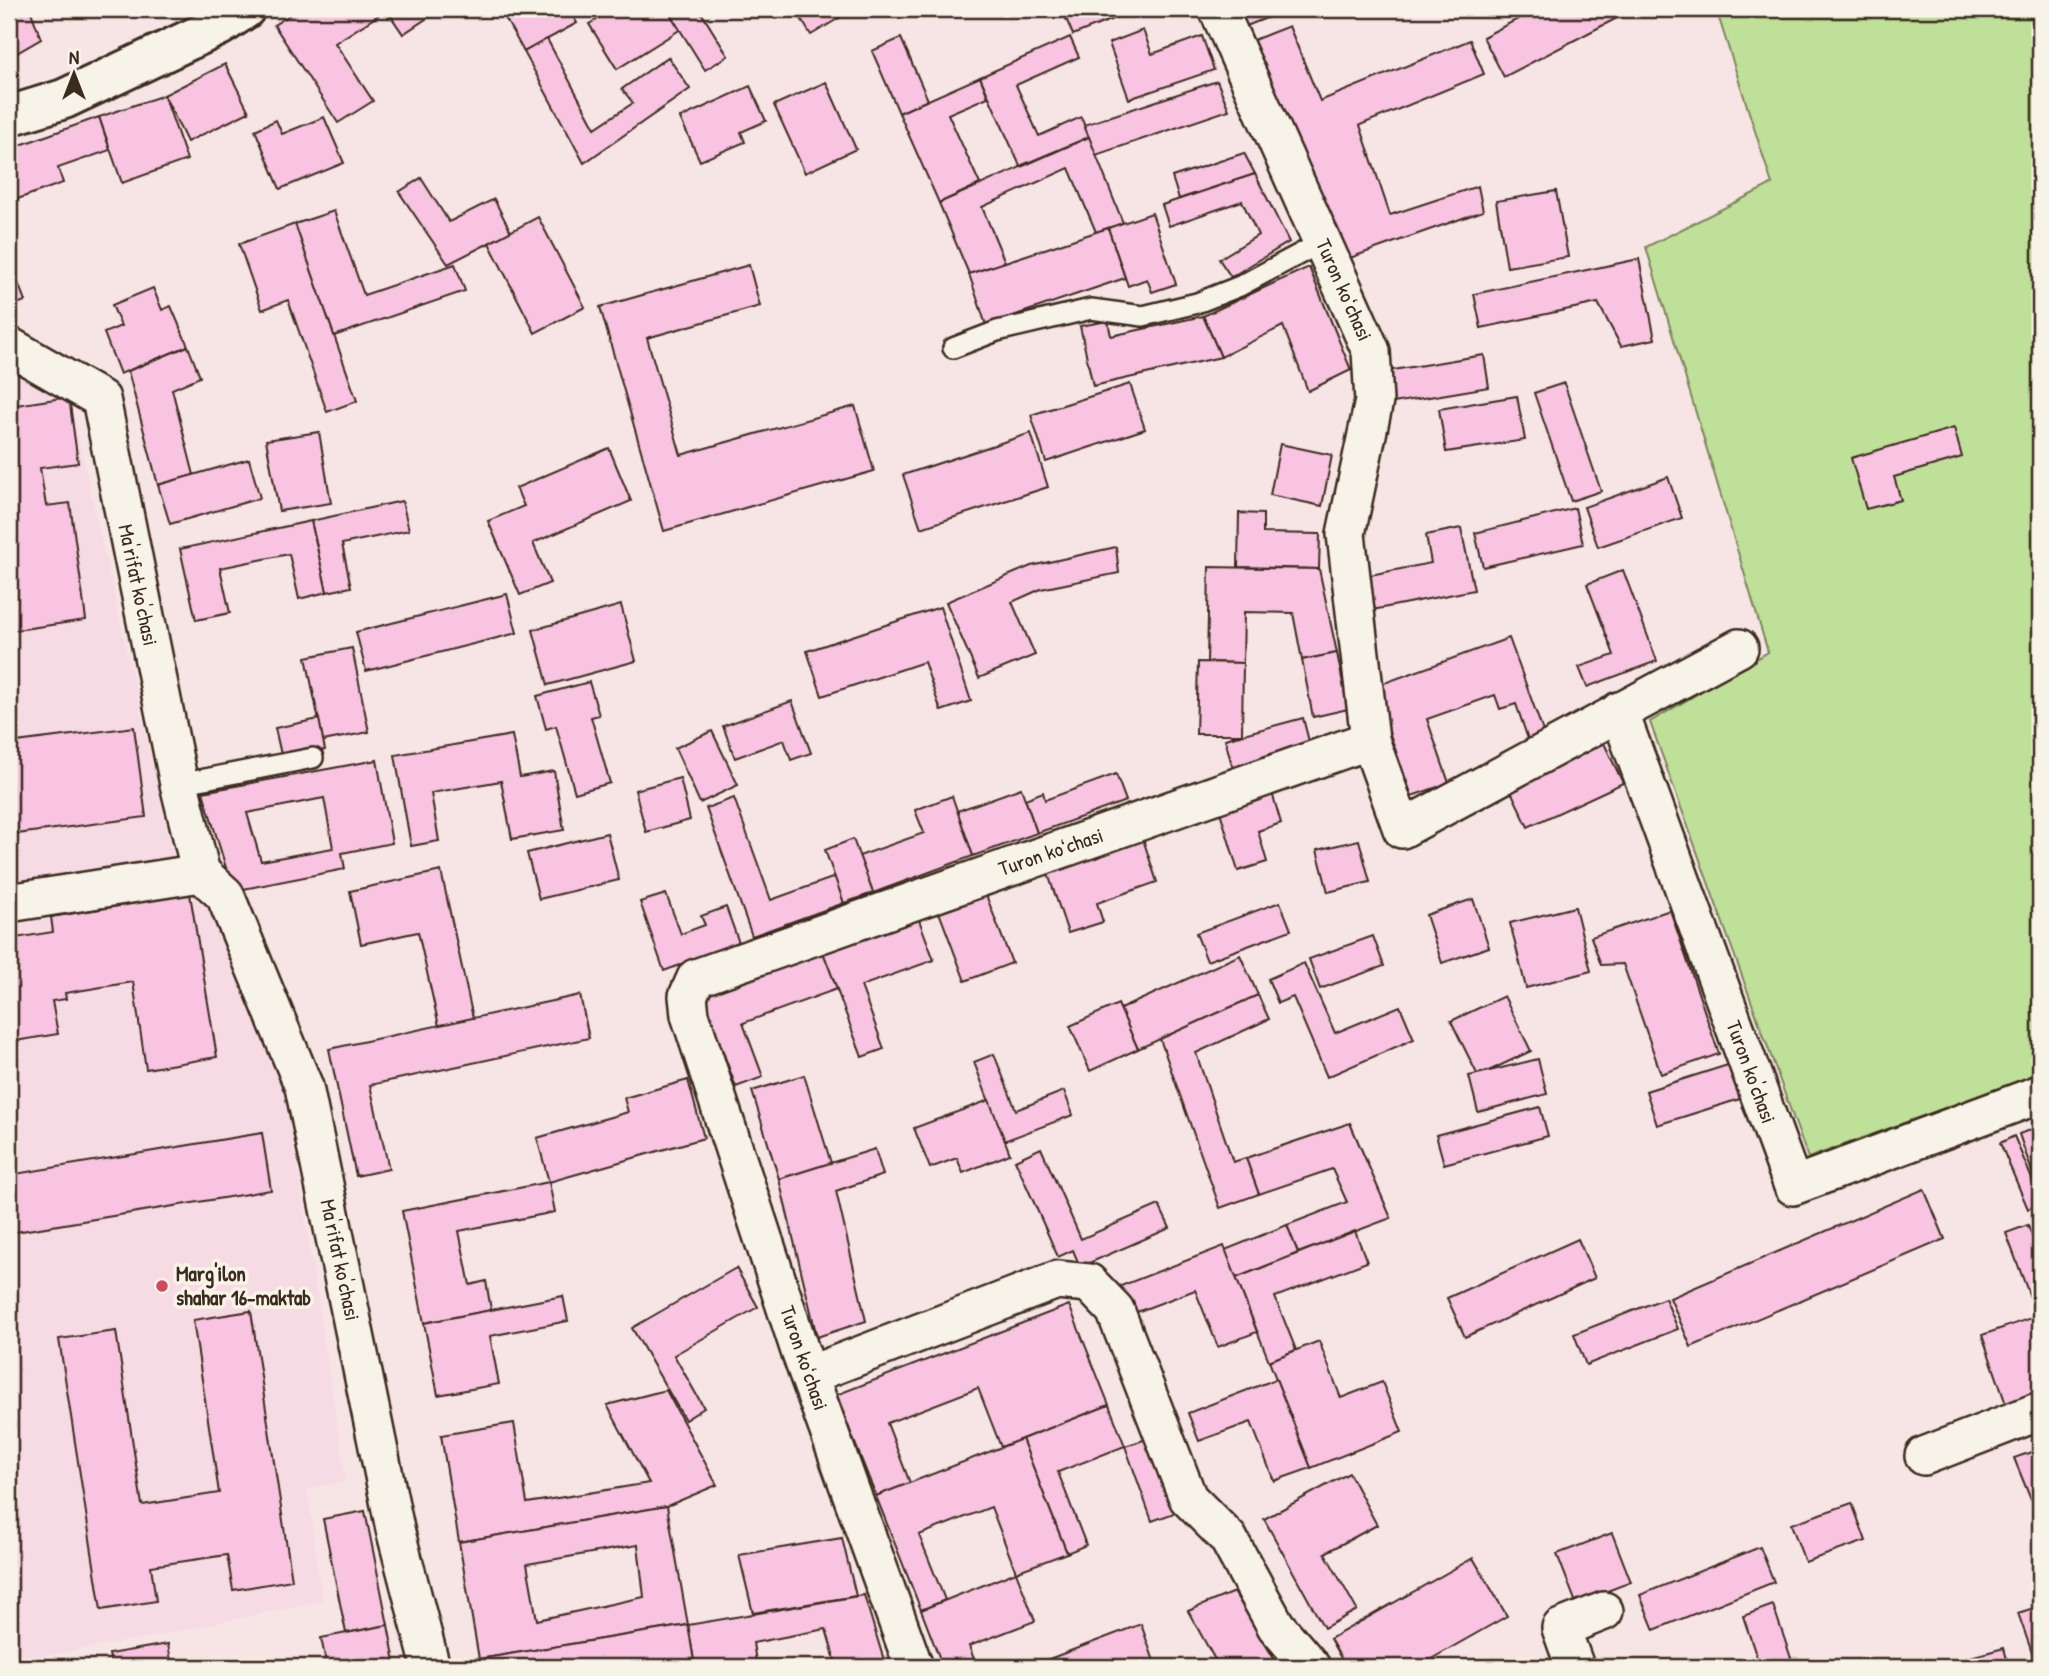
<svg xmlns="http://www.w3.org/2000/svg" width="2049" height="1676" font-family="'Patrick Hand',sans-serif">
<rect width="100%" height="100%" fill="#f7e5e6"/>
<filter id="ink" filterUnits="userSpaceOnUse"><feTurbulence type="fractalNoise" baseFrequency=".0143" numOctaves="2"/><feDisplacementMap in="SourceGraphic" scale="14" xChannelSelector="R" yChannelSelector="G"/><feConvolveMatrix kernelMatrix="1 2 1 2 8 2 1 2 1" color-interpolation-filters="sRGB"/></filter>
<g filter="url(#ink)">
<g fill="#f7dbe4">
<polygon points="9,368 69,397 174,858 9,885"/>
<polygon points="207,889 286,1092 346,1481 308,1489 322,1601 157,1636 9,1662 9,926"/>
</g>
<polygon fill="#bfe099" stroke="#7d855c" stroke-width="2" points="1716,9 2040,9 2040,1073 1808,1158 1650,722 1768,652 1646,247 1772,184"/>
<g fill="#f8c4e1" stroke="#3b2a1e" stroke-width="2" fill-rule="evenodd">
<polygon points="9,9 30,9 41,39 15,54 9,38"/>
<polygon points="299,9 375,9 379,15 335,43 373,101 338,123 274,25"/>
<polygon points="386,9 441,9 403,34"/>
<polygon points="500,9 569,9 577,23 524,52"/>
<polygon points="615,9 667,9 681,29 617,69 589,24"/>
<polygon points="667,9 699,9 728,56 705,70"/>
<polygon points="795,9 854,9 811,35"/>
<polygon points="1062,9 1138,9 1073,35"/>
<polygon points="1225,9 1289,9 1234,31"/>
<polygon points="1537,9 1615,9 1619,17 1504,77 1483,37"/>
<polygon points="1289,26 1320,101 1470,40 1484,74 1360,125 1390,215 1478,186 1483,211 1347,259 1251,41"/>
<polygon points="1143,30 1152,54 1202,36 1214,70 1129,99 1109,43"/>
<polygon points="1070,37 1079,57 1016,85 1039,136 1081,117 1089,137 1020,166 980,77"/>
<polygon points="901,38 928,100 899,113 872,51"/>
<polygon points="547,39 595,128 633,103 622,89 668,57 690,89 584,163 524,52"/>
<polygon points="225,64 249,112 187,142 164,95"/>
<polygon points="980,77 988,97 948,114 980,184 939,203 899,113"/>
<polygon points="1217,81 1229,110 1096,155 1084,125"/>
<polygon points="826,82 856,149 805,173 774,105"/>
<polygon points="750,86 766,121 741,132 745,142 700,161 680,118"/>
<polygon points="164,95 187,160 122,183 99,117"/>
<polygon points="99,117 110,150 58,168 63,183 9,202 9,149"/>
<polygon points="324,117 344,163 280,189 255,130 276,120 282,134"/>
<polygon points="1089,137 1123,223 1096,232 1069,168 982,207 1005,262 969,274 939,203"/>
<polygon points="1244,153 1255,174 1179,199 1172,177"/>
<polygon points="1255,174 1289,242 1231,277 1219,259 1258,235 1242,201 1169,226 1162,205"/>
<polygon points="421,178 449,222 494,199 511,232 448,264 399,192"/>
<polygon points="1556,191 1568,257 1507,267 1496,201"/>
<polygon points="334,211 364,295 455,264 465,291 334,336 295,224"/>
<polygon points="1152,213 1176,284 1152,292 1147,279 1128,286 1108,228"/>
<polygon points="538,217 585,307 535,333 489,243"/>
<polygon points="295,224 357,401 327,412 288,300 262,310 239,244"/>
<polygon points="1108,228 1125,278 986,325 969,274"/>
<polygon points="9,259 25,301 9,307"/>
<polygon points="1639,259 1655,339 1621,346 1598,303 1481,328 1474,294"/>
<polygon points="749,265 760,306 647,338 681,455 855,406 874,471 664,531 600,307"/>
<polygon points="1309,267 1351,370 1308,391 1283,326 1221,357 1203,316"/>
<polygon points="153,288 162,310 171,306 188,346 120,374 104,333 121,326 112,305"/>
<polygon points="1203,316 1221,357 1093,386 1080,326 1108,321 1111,336"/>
<polygon points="188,346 200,377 172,389 194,475 158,485 128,371"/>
<polygon points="1484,355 1489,387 1393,403 1387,371"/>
<polygon points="1564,383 1601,491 1571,501 1534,393"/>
<polygon points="1130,384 1145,429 1046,462 1031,415"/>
<polygon points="1517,396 1525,440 1446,452 1439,409"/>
<polygon points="69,397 78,463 40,468 46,506 70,503 86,620 9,631 9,406"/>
<polygon points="1954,428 1962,457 1894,477 1901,500 1866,509 1851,458"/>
<polygon points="319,432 331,503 279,511 266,440"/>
<polygon points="1031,433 1048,487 921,528 903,475"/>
<polygon points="1280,444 1332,455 1322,506 1270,495"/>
<polygon points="609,448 631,501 533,543 550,583 520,595 488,521 524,506 516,488"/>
<polygon points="249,459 260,498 170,524 158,485"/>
<polygon points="1668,477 1682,518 1598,547 1584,507"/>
<polygon points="402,501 409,530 342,544 351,587 327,592 311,521"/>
<polygon points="1575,508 1583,544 1483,567 1475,533"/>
<polygon points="1239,513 1263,514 1263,533 1320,534 1319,569 1238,567"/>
<polygon points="311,521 327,592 299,599 289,554 220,568 230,613 196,620 180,549"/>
<polygon points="1461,528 1474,590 1367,611 1360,577 1431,563 1426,535"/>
<polygon points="1116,547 1119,573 1041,589 1012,602 1035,655 979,678 946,602 1031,566"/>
<polygon points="1209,567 1319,569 1337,653 1302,660 1293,613 1244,612 1243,663 1207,662"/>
<polygon points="1623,570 1657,661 1587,687 1579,667 1614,655 1587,584"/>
<polygon points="507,594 517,633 366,671 356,632"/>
<polygon points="621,605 636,661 548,685 533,630"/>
<polygon points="940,607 971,701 941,711 924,662 822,696 807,651"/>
<polygon points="1509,638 1544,734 1528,739 1516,704 1500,709 1495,695 1427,719 1449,783 1412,796 1373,687"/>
<polygon points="352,648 369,732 323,741 306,657"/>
<polygon points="1337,653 1348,709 1313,717 1302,660"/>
<polygon points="1198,662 1243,663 1242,734 1196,734"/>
<polygon points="589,682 599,715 591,717 610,783 575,793 556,726 546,729 537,696"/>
<polygon points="792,701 811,753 791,760 784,740 735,758 723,726"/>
<polygon points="1303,718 1312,753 1234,773 1225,739"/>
<polygon points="319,719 325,750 282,759 275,728"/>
<polygon points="134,727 146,817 9,835 9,743"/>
<polygon points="712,731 738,785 700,803 675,748"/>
<polygon points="512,735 520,777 554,771 564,830 512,839 501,781 431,793 439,841 411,846 395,755"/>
<polygon points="1603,741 1623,783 1528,827 1508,785"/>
<path d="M377 760 392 843 342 853 345 869 233 891 203 792ZM324 798 333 848 261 861 247 813Z"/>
<polygon points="1116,774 1126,801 1037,833 1025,799 1043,792 1045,800"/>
<polygon points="680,778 690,820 646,832 635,790"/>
<polygon points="1021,788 1037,833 973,856 957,811"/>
<polygon points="1271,789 1281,823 1258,831 1267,862 1238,871 1218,805"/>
<polygon points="952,796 973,856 873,893 859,856 924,833 915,810"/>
<polygon points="734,798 771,900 835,877 844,903 752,936 706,808"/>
<polygon points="1140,830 1157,882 1097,903 1103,922 1068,933 1044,862"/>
<polygon points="607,833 619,880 539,899 527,853"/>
<polygon points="853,839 873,893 844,903 825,850"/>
<polygon points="1359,840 1370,882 1328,892 1317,850"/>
<polygon points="441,871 473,1018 439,1026 418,932 361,944 350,891"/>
<polygon points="983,887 1012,963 965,981 936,904"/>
<polygon points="190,894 217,1057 146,1069 133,982 65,993 66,999 52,1001 58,1034 9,1042 9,939 53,932 51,917"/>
<polygon points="666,894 681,934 705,925 701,916 726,907 739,943 664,971 640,902"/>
<polygon points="1473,899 1489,947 1442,963 1426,915"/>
<polygon points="1280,902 1291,930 1207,961 1196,933"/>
<polygon points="1575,907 1591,971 1526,988 1510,923"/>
<polygon points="1670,910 1719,1054 1661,1074 1623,964 1601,965 1591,937"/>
<polygon points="916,912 934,960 861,986 884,1049 862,1057 821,947"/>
<polygon points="1373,936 1384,966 1320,989 1309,959"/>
<polygon points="821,947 837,989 743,1023 763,1077 736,1087 700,990"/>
<polygon points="1240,955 1258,995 1138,1049 1120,1009"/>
<polygon points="1304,963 1335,1033 1400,1006 1414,1039 1327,1077 1293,997 1278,1003 1268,979"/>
<polygon points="580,995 589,1038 370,1085 389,1169 356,1176 329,1049"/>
<polygon points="1258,995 1269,1019 1196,1053 1233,1162 1246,1158 1259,1194 1220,1208 1160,1039"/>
<polygon points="1504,996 1531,1051 1478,1076 1451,1021"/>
<polygon points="1118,1004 1138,1049 1090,1071 1070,1026"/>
<polygon points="994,1054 1016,1110 1064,1091 1073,1115 1004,1141 974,1062"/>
<polygon points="1538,1059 1547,1094 1478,1112 1469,1076"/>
<polygon points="1731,1064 1743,1098 1657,1125 1646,1091"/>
<polygon points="804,1075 831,1163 779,1179 752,1091"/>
<polygon points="688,1080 704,1138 549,1182 537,1138 628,1112 624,1098"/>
<polygon points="989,1100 1010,1154 963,1173 957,1158 930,1168 914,1128"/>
<polygon points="1540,1107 1548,1136 1444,1164 1436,1135"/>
<polygon points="1350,1123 1391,1218 1298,1253 1287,1225 1347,1202 1332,1169 1259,1194 1246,1158"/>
<polygon points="2040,1126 2040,1185 2037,1186 2019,1134"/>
<polygon points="262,1133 271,1190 9,1233 9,1175"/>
<polygon points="2014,1136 2040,1198 2040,1204 2028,1209 2000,1143"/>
<polygon points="1041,1148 1081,1239 1159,1205 1170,1228 1080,1267 1073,1250 1058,1257 1015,1160"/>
<polygon points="875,1149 883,1175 836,1191 866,1321 817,1337 779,1179"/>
<polygon points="549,1182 555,1212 459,1231 470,1285 486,1281 491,1310 424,1323 402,1211"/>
<polygon points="1924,1189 1945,1239 1691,1347 1670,1298"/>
<polygon points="1287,1225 1298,1253 1236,1278 1225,1250"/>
<polygon points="2028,1225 2040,1259 2040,1293 2030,1297 2006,1233"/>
<polygon points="1355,1231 1367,1262 1275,1297 1296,1350 1269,1361 1236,1278"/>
<polygon points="1578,1239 1595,1278 1465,1337 1447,1298"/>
<polygon points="1224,1246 1257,1332 1218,1347 1195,1290 1129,1315 1118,1287"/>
<polygon points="736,1268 758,1307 674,1355 704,1408 685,1420 632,1328"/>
<polygon points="563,1296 568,1321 490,1336 499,1384 438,1395 424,1323"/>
<polygon points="1665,1298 1678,1329 1586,1365 1574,1334"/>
<polygon points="1069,1305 1109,1405 1001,1447 978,1388 887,1423 910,1483 876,1496 836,1395"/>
<polygon points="251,1311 292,1580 233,1590 227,1555 151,1566 156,1601 101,1610 59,1339 116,1331 142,1505 219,1493 193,1320"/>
<polygon points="2040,1315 2040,1395 2007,1407 1982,1335"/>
<polygon points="1319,1341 1341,1398 1382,1382 1402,1432 1311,1468 1269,1361"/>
<polygon points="1276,1379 1311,1468 1274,1481 1251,1422 1199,1441 1188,1413"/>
<polygon points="666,1390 717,1485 667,1506 459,1542 441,1435 514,1423 527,1503 649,1483 607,1405"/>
<polygon points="1109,1405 1125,1446 1058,1472 1086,1545 1067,1553 1022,1439"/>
<polygon points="1153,1437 1180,1511 1152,1521 1125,1446"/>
<polygon points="1022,1439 1067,1553 1016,1572 991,1507 919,1535 945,1600 921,1610 876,1496"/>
<polygon points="2040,1449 2040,1496 2031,1500 2014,1458"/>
<polygon points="1349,1473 1377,1525 1325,1553 1357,1610 1324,1628 1264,1519"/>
<polygon points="1852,1503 1866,1541 1805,1562 1791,1524"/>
<path d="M667 1506 688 1625 479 1659 459 1542ZM638 1545 644 1597 537 1620 527 1564Z"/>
<polygon points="365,1511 388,1625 346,1633 323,1519"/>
<polygon points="1612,1533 1631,1582 1576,1603 1557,1554"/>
<polygon points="842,1538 856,1596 753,1613 739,1555"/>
<polygon points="1760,1547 1774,1582 1654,1630 1640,1595"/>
<polygon points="1473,1558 1507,1616 1417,1667 1346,1667 1330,1639"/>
<polygon points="1016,1572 1035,1621 969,1646 977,1667 943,1667 921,1610"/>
<polygon points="1234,1592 1279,1667 1219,1667 1188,1611"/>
<polygon points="864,1595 886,1667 837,1667 826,1629 753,1643 757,1667 695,1667 688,1625"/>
<polygon points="1773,1605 1794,1667 1760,1667 1743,1616"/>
<polygon points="2040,1606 2040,1667 2037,1667 2018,1613"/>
<polygon points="1141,1624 1156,1667 1028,1667"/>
<polygon points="388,1625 396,1667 327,1667 321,1638"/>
<polygon points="688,1625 695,1667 481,1667 479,1659"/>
<polygon points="168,1644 172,1667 112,1667 109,1654"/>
<polygon points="2004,1648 2009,1667 1933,1667"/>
</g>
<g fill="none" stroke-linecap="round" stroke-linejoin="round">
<g stroke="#3b2a1e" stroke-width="24">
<g id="service">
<polyline points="953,348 997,331 1091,309 1143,316 1197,303 1240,286 1322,242"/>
<polyline points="179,784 313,758"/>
</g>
</g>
<g stroke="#3b2a1e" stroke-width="42">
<g id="minor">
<polyline points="9,346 101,399 179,784 201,873 225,895 304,1087 395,1529 431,1667"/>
<polyline points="1619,711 1793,1186 2040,1094"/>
<polyline points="1370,740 1402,829 1739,648"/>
<polyline points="9,903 201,873"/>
<polyline points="809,1375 1057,1280 1089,1283 1115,1310 1188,1498 1228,1538 1276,1626 1311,1667"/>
<polyline points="1924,1456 2040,1411"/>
<polyline points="914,1667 800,1351 690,1015 688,996 696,978 1370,740 1346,534 1374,401 1371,351 1218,9"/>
<polyline points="1575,1667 1561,1628 1604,1611"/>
</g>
</g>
<g stroke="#3b2a1e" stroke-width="44">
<polyline id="tertiary" points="9,116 64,99 221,25 245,9"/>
</g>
<use href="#service" stroke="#f7f3e8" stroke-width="19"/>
<use href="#minor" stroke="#f7f3e8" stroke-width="37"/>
<use href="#tertiary" stroke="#f7f3e8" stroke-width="38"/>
</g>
</g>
<circle fill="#d1495b" stroke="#f7f3e8" stroke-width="2.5" cx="162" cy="1286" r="7"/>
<g text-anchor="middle" stroke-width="7" stroke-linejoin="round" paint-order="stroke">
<g font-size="21" fill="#3b2a1e" stroke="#f7f3e8">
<text transform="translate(1344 290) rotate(66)" y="7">Turon koʻchasi</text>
<text transform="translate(138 585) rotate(78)" y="7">Ma'rifat ko'chasi</text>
<text transform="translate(1051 852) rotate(-19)" y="7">Turon koʻchasi</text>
<text transform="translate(1751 1072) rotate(70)" y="7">Turon ko'chasi</text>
<text transform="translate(340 1260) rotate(78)" y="7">Ma'rifat ko'chasi</text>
<text transform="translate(804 1358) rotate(71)" y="7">Turon koʻchasi</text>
</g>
<g font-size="21" font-weight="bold" fill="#3b2a1e" stroke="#f7f3e8" text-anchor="start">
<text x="176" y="1281">Marg'ilon<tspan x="176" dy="24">shahar 16-maktab</tspan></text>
</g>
</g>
<rect width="2049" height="1676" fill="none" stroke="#f7f3e8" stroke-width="35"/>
<rect x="18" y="18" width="2014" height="1641" fill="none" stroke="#3b2a1e" stroke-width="2.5" filter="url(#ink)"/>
<g transform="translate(74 74)" stroke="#f7f3e8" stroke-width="5" paint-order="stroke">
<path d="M0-5L12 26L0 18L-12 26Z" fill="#3b2a1e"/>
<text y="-10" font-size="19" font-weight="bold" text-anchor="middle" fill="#3b2a1e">N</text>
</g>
</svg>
